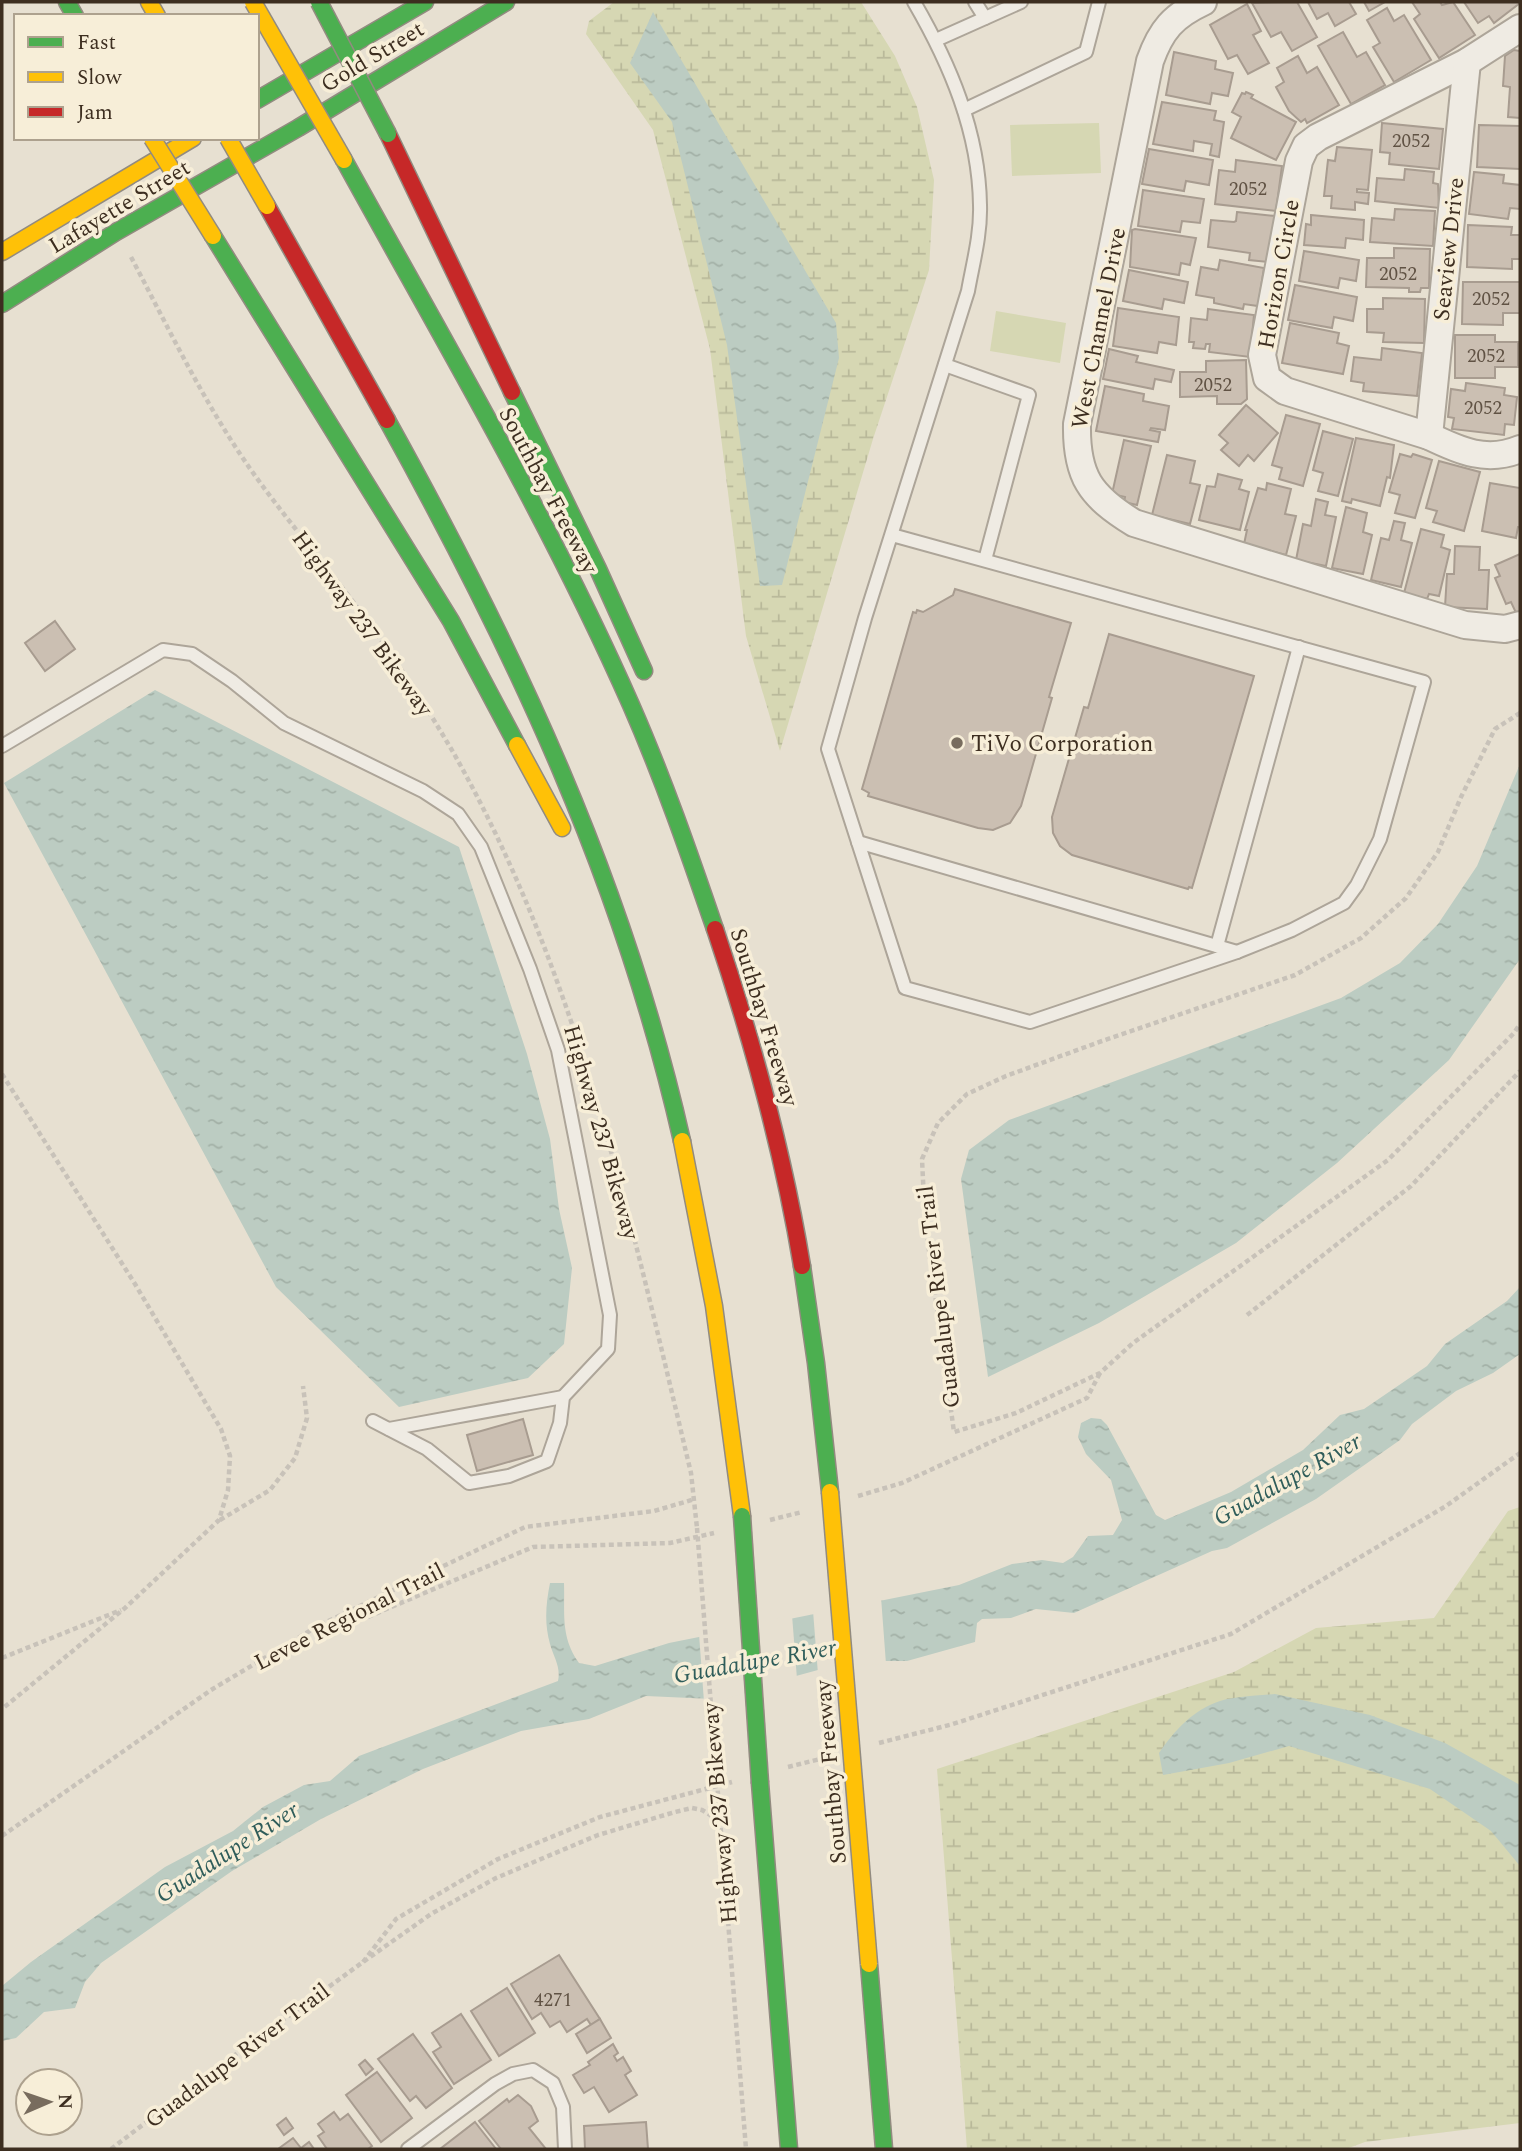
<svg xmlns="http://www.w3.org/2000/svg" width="1522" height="2151" font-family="Spectral,serif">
<defs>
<pattern id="wetland-marsh" width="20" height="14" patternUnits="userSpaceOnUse" patternTransform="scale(1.75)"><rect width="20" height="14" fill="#d6d7b3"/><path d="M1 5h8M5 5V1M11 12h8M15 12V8" fill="none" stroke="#b9b99a"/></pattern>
<pattern id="water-ripples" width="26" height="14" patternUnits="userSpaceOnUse" patternTransform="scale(1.75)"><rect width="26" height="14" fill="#bcccc2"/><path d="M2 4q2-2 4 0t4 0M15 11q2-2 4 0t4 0" fill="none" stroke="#a2b0a6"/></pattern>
</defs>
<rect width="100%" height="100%" fill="#e7e0d1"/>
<g fill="#d6d7b3">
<polygon points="1099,123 1101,173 1012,176 1010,125"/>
<polygon points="996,311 1066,323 1060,363 990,351"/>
</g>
<g fill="url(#wetland-marsh)">
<polygon points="614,2 861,2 895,56 917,107 934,180 929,270 873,439 780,751 746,636 710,349 653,130 586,34 589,21"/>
<polygon points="1520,1507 1520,2123 1365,2142 1346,2149 967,2149 937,1769 1234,1672 1316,1628 1434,1618 1508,1511"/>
</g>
<g fill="url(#water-ripples)">
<polygon points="653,12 836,323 839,358 782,585 760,586 727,345 672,122 630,63"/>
<polygon points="155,690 459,847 527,1054 550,1139 559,1209 572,1268 564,1344 528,1378 399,1407 276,1287 4,783"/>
<polygon points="1520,764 1520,959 1449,1060 1337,1163 1236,1243 1099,1323 988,1377 961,1179 969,1150 1009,1120 1341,998 1400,963 1438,924 1477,866"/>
<path d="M1520 1287V1354L1493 1373 1456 1391 1412 1424 1400 1440 1316 1499 1227 1548 1212 1551 1074 1613 1036 1609 1011 1618 982 1619 977 1623 975 1642 907 1661H851L712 1699 646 1696 589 1719 521 1731 423 1769 321 1819 232 1871 101 1963 85 1982 75 2008 44 2012 16 2038 2 2041V1986L31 1962 165 1867 233 1831 263 1807 304 1785 330 1781 359 1756 558 1681C561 1667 554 1658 550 1644 544 1623 546 1603 550 1583H564C565 1613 560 1637 579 1663L595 1666 669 1643 959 1585 1012 1564 1042 1560 1063 1563 1073 1557 1088 1536 1113 1535 1122 1520 1111 1480 1086 1454 1078 1437 1081 1423 1091 1418 1101 1419 1107 1425 1156 1515 1165 1520 1231 1492 1303 1450 1340 1415 1364 1409 1427 1366 1445 1344 1507 1301Z"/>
<path d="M1275 1694 1370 1715 1445 1743 1520 1785V1866L1491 1831 1430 1789 1289 1746 1229 1763 1163 1775 1159 1753C1174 1731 1194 1709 1220 1701 1237 1696 1257 1696 1275 1694Z"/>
</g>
<g fill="#e7e0d1">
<polygon points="881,1597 886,1664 851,1665 818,1674 813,1611"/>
<polygon points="792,1615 797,1679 713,1702 704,1702 699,1634"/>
</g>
<g fill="#cbbfb2" stroke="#a89c90" stroke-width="2">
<polygon points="1297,2 1317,37 1292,51 1281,32 1271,37 1252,3"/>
<polygon points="1308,2 1349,2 1356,14 1335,26 1328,13 1317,19"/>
<polygon points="1364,2 1385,2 1369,11"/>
<polygon points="1412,2 1440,2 1442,5 1453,2 1475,35 1439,58 1414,19 1420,14"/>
<polygon points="1464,2 1520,2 1520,3 1494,23 1489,16 1478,23"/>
<polygon points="1247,4 1261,31 1253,35 1269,63 1248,74 1237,55 1228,59 1210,25"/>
<polygon points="1387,8 1394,21 1404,15 1431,60 1394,82 1373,47 1380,43 1367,20"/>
<polygon points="1343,32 1357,57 1366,52 1385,85 1351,104 1318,46"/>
<polygon points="1514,50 1520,51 1520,118 1508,117 1510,87 1503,86 1505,56"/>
<polygon points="1174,52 1216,61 1215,69 1233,73 1228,96 1212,93 1210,104 1166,95"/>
<polygon points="1298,56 1307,73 1317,67 1339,105 1307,123 1305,119 1301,122 1289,111 1276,87 1284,82 1277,68"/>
<polygon points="1246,92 1253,95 1251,98 1296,122 1276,160 1231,138 1241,117 1232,112 1242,93 1245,94"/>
<polygon points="1162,102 1216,111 1214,120 1224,122 1219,157 1210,155 1212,144 1194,141 1193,151 1153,144"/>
<polygon points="1382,123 1443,129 1439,169 1389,164 1390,153 1380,152"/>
<polygon points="1479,125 1520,126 1520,169 1477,167"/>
<polygon points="1337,147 1372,150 1368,190 1357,189 1357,192 1369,193 1368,204 1355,202 1355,210 1331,208 1332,196 1324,196 1328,160 1335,161"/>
<polygon points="1149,149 1213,160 1209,185 1186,181 1184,191 1142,184"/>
<polygon points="1236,160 1282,166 1276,211 1215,204 1219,170 1235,172"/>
<polygon points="1405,169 1434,172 1433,183 1438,184 1439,208 1375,201 1377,178 1404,180"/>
<polygon points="1474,172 1504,175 1503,183 1520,185 1520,209 1510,208 1508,219 1469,214"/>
<polygon points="1143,190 1204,199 1200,223 1182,221 1180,232 1138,226"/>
<polygon points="1395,209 1435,211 1433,246 1370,242 1372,218 1394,220"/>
<polygon points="1237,212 1275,216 1268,262 1249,260 1250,253 1208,247 1211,220 1234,222 1236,221"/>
<polygon points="1311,215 1364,220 1363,240 1346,238 1345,248 1304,245 1306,224 1311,225"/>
<polygon points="1468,225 1512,227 1511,235 1520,235 1520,259 1512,259 1512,269 1467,267"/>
<polygon points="1135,229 1196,238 1190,265 1181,263 1179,275 1130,267 1132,230"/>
<polygon points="1394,248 1430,249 1429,288 1421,288 1420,292 1409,292 1409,288 1366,287 1367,258 1394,258"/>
<polygon points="1304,251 1359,260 1356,281 1340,278 1338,288 1299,281"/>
<polygon points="1220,260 1264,268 1258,306 1244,304 1243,309 1214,303 1214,298 1196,295 1201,267 1218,270"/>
<polygon points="1129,270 1188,282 1184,303 1164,299 1162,309 1123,301"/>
<polygon points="1463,282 1520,282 1520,313 1503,313 1503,325 1462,324"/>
<polygon points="1295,285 1357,297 1353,321 1334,317 1332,328 1288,320"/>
<polygon points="1383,298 1425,299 1424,343 1383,342 1384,333 1367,332 1367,309 1383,309"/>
<polygon points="1118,308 1179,317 1176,345 1159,342 1157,353 1113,346"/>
<polygon points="1208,309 1254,315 1250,357 1209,352 1210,344 1206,344 1205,349 1193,348 1194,342 1189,342 1191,318 1207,320"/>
<polygon points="1290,323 1339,333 1337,343 1349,346 1343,374 1282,363"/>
<polygon points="1455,335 1495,335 1495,342 1518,342 1518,367 1495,367 1495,378 1455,378"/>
<polygon points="1382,348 1422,353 1417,396 1363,391 1364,383 1351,381 1354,357 1381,360"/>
<polygon points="1109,349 1138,356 1136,362 1174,370 1171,382 1155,379 1153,389 1103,379"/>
<polygon points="1246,360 1247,399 1241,404 1217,404 1217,396 1180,397 1180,372 1206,372 1206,361"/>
<polygon points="1466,383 1505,388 1504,395 1517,397 1514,425 1505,424 1504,435 1452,429 1454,418 1448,417 1451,389 1465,391"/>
<polygon points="1105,386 1144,394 1143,401 1169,406 1165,430 1151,428 1150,430 1160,432 1158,442 1096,431"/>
<polygon points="1246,405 1278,433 1254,461 1248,455 1239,466 1221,450 1228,443 1219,435"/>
<polygon points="1286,415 1320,424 1303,486 1279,479 1282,468 1272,465"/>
<polygon points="1323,431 1353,439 1338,496 1318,491 1323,473 1313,470"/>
<polygon points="1356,438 1394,445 1390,478 1387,477 1380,506 1352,499 1351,503 1342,501"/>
<polygon points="1124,440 1151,446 1137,505 1124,502 1125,497 1112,494"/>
<polygon points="1400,454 1411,457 1413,454 1432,460 1415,518 1395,513 1400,495 1389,492"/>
<polygon points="1167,455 1195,461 1190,483 1200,485 1190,524 1152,515"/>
<polygon points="1439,461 1480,472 1464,531 1433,522 1437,511 1426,508"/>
<polygon points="1218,474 1242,480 1239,489 1249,492 1240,530 1199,520 1207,486 1215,487"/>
<polygon points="1267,483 1291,489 1285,514 1296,516 1286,555 1244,544 1247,530 1245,530 1258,488 1266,490"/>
<polygon points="1490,483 1520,488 1520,527 1518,527 1516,538 1482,531"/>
<polygon points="1316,499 1328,502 1325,515 1336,517 1326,566 1296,560 1303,524 1311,526"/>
<polygon points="1346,507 1367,513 1363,532 1372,535 1363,574 1332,568"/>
<polygon points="1394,521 1405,523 1401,540 1412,543 1401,587 1371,580 1381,538 1389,540"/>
<polygon points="1421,529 1444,535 1441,547 1450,550 1439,596 1429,594 1427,599 1404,593"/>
<polygon points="1455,546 1480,547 1479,570 1489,570 1487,609 1445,607 1447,574 1454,574"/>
<polygon points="1520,554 1520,614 1517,615 1511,602 1506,604 1495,578 1500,576 1495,565"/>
<polygon points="955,589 1071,623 1049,697 1052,698 1021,806 1010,823 993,830 978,828 868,796 869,793 862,789 913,612 916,613 917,610 923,612 953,595"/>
<polygon points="55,621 75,649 45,671 25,643"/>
<polygon points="1109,634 1254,676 1192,888 1189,887 1188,889 1072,855 1060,846 1053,833 1052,817 1084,707 1088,708"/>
<polygon points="523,1419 533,1455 477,1471 467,1435"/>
<polygon points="559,1955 600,2019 591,2025 587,2019 567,2032 560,2021 550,2027 541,2013 532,2019 511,1984"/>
<polygon points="507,1988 535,2033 499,2056 471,2011"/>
<polygon points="461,2014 491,2060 454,2084 433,2052 441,2047 432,2033"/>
<polygon points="600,2019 611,2038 587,2053 576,2034"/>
<polygon points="413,2034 452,2088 426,2108 416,2096 410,2101 378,2059"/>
<polygon points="613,2044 618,2053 614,2056 617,2061 623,2057 631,2071 625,2075 637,2095 609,2112 594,2087 584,2093 573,2075 590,2065 588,2062"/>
<polygon points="365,2060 373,2069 366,2075 359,2065"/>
<polygon points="377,2072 412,2118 381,2142 346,2095"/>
<polygon points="518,2095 531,2106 538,2121 529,2128 546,2149 501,2149 479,2121 507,2099 509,2102"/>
<polygon points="334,2112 340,2120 348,2114 372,2146 368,2149 327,2149 318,2136 324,2132 318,2124"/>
<polygon points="286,2118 293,2128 284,2135 277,2125"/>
<polygon points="475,2122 496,2149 440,2149"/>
<polygon points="646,2122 648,2149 585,2149 584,2126"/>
<polygon points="293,2138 301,2148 309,2142 314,2149 278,2149"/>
</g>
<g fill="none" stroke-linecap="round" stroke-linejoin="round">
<g stroke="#ada599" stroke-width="16">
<g id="lane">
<polyline points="975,2 985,18"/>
<polyline points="936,40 1021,2"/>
<polyline points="964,110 1086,52 1099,2"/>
<polyline points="945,365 1029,395 985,560"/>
<path d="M892 535 1424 682 1380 839 1357 885 1344 903 1292 930 1237 952 1030 1022 905 988 828 749 865 618 968 291C973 263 981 234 980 205 979 132 950 64 914 2"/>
<polyline points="2,746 163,650 192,654 232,681 284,723 423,791 458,814 481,847 530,969 558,1050 610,1315 608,1349 563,1397 560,1423 547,1461 509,1476 469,1483 427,1449 373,1421"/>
<polyline points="858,842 1237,952"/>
<polyline points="1217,946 1299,647"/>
<polyline points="389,1429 563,1397"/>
<polyline points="408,2149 495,2084 513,2074 533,2070 553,2083 563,2107 565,2149"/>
</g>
</g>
<g stroke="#ada599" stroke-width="30">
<g id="street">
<path d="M1203 2C1173 16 1161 30 1150 61L1077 424C1076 476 1090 496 1134 523L1465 625 1505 629 1520 625"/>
<path d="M1520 28 1467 62 1318 137 1306 146 1299 161 1262 355 1267 378 1285 391 1429 436C1460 451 1487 463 1520 449"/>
<polyline points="1429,436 1467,62"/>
</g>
</g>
<g stroke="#928b80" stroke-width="19">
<g id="fast">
<polyline points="67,2 75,16"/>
<polyline points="257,100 425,2"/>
<path d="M344 160C443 340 548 517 631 705 663 778 689 853 715 929"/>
<polyline points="213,236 451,621 517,745"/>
<polyline points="2,304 116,232 298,128 506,2"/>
<polyline points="512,392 598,569 644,671"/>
<path d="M387 420C516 653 623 880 682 1141"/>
<polyline points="802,1266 816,1363 830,1492"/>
<polyline points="760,1783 789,2149"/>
</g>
</g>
<g stroke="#928b80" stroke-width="19">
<g id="slow">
<polyline points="149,2 157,16"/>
<polyline points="2,252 193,138"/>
<polyline points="517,745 562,828"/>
<polyline points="682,1141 714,1306 742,1516"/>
</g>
</g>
<g stroke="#928b80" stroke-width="19">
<g id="jam">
<polyline points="388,134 512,392"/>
<polyline points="267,206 387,420"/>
<path d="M715 929C752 1039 783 1151 802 1266"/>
</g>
</g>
<g stroke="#c8c2b9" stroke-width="4.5" stroke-dasharray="5 3.5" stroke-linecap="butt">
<path d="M131 257C169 329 204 403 251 470 283 515 318 556 351 599 388 648 422 699 453 752 579 974 632 1227 691 1473L697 1528"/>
<polyline points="1520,713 1495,729 1461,797 1438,852 1406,898 1361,938 1295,975 1102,1041 1006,1076 967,1094 938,1123 922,1159 925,1221 954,1432 1016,1413 1100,1373 1133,1343 1388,1160 1514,1033 1520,1024"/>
<polyline points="2,1074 135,1284 221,1429 230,1456 228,1490 219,1520 125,1608 2,1709"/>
<polyline points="1247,1315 1411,1186 1520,1071"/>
<polyline points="858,1496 902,1483 1087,1398 1100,1373"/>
<polyline points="220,1520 270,1490 295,1458 307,1418 303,1386"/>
<polyline points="770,1520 802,1512"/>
<polyline points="318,1626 363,1619 533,1547 670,1543 714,1533"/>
<polyline points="2,1658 121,1610"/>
<polyline points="879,1743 953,1724 1231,1634 1446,1506 1520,1453"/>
<polyline points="788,1767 824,1758"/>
<polyline points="718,1794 746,2149"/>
<polyline points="2,1836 211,1690 318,1626 525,1527 654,1511 695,1499"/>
<polyline points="363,1962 396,1919 498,1859 600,1817 732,1782"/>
<polyline points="111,2149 228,2060 363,1962 431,1914 496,1878 598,1835 675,1812 692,1808 702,1810 720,1821"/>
</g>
<use href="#lane" stroke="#efebe3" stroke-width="12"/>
<use href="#street" stroke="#efebe3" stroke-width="26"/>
<use href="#fast" stroke="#4caf50" stroke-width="16"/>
<use href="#slow" stroke="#ffc107" stroke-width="16"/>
<use href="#jam" stroke="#c62828" stroke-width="16"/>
<g stroke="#928b80" stroke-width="19" stroke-linecap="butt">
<g id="fast-bridge">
<polyline points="319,2 388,134"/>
<polyline points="742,1516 760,1783"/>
<polyline points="869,1964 884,2149"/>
</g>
</g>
<g stroke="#928b80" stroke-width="19" stroke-linecap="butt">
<g id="slow-bridge">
<polyline points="253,2 344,160"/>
<polyline points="152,138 213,236"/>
<polyline points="228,138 267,206"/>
<polyline points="830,1492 869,1964"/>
</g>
</g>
<polyline stroke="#c8c2b9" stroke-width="4.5" stroke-dasharray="5 3.5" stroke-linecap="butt" points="697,1528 718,1794"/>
<use href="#fast-bridge" stroke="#4caf50" stroke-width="16"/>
<use href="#slow-bridge" stroke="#ffc107" stroke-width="16"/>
</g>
<circle fill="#786c5e" stroke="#f7eed8" stroke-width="2.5" cx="957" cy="743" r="7"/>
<g text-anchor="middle" stroke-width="7" stroke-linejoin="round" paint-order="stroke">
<g font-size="19" fill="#605244">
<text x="1411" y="147">2052</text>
<text x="1248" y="195">2052</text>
<text x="1398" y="280">2052</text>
<text x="1491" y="305">2052</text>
<text x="1486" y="362">2052</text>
<text x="1213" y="391">2052</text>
<text x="1483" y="414">2052</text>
<text x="553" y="2006">4271</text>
</g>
<g font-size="23" fill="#3d2e20" stroke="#f7eed8">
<text transform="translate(372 56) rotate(-31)" y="8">Gold Street</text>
<text transform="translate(119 206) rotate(-31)" y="8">Lafayette Street</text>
<text transform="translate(1448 249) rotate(-84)" y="8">Seaview Drive</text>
<text transform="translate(1278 274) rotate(-80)" y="8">Horizon Circle</text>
<text transform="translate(1098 328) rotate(-79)" y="8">West Channel Drive</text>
<text transform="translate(549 490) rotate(62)" y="8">Southbay Freeway</text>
<text transform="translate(363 623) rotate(54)" y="8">Highway 237 Bikeway</text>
<text transform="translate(765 1017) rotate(73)" y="8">Southbay Freeway</text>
<text transform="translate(602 1132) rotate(74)" y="8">Highway 237 Bikeway</text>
<text transform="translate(938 1297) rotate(-97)" y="8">Guadalupe River Trail</text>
<text transform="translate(349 1616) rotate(-27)" y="8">Levee Regional Trail</text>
<text transform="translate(830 1772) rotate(-95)" y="8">Southbay Freeway</text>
<text transform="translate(719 1813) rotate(-95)" y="8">Highway 237 Bikeway</text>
<text transform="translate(237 2055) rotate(-37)" y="8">Guadalupe River Trail</text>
</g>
<g font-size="23" fill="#3d2e20" stroke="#f7eed8" text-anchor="start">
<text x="971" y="751">TiVo Corporation</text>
</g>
<g font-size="24" font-style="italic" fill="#2f5d5a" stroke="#f7eed8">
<text transform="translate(1287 1479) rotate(-29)" y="8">Guadalupe River</text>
<text transform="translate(755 1661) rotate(-10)" y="8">Guadalupe River</text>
<text transform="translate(227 1852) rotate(-33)" y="8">Guadalupe River</text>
</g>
</g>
<rect width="1522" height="2151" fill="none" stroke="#3d2e20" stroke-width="7"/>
<rect x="14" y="14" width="245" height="126" fill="#f7eed8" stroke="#ada18e" stroke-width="2"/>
<rect x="28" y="37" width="35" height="10" fill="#4caf50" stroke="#ada18e" stroke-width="2"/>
<text x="77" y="49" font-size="21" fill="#3d2e20">Fast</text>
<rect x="28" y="72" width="35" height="10" fill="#ffc107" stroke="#ada18e" stroke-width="2"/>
<text x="77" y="84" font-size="21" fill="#3d2e20">Slow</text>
<rect x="28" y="107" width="35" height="10" fill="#c62828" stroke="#ada18e" stroke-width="2"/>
<text x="77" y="119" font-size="21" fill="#3d2e20">Jam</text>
<g transform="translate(49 2102) rotate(88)"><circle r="33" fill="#f7eed8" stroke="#ada18e" stroke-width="2"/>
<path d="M0-5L12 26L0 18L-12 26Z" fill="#786c5e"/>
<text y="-10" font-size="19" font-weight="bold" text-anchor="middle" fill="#3d2e20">N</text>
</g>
</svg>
